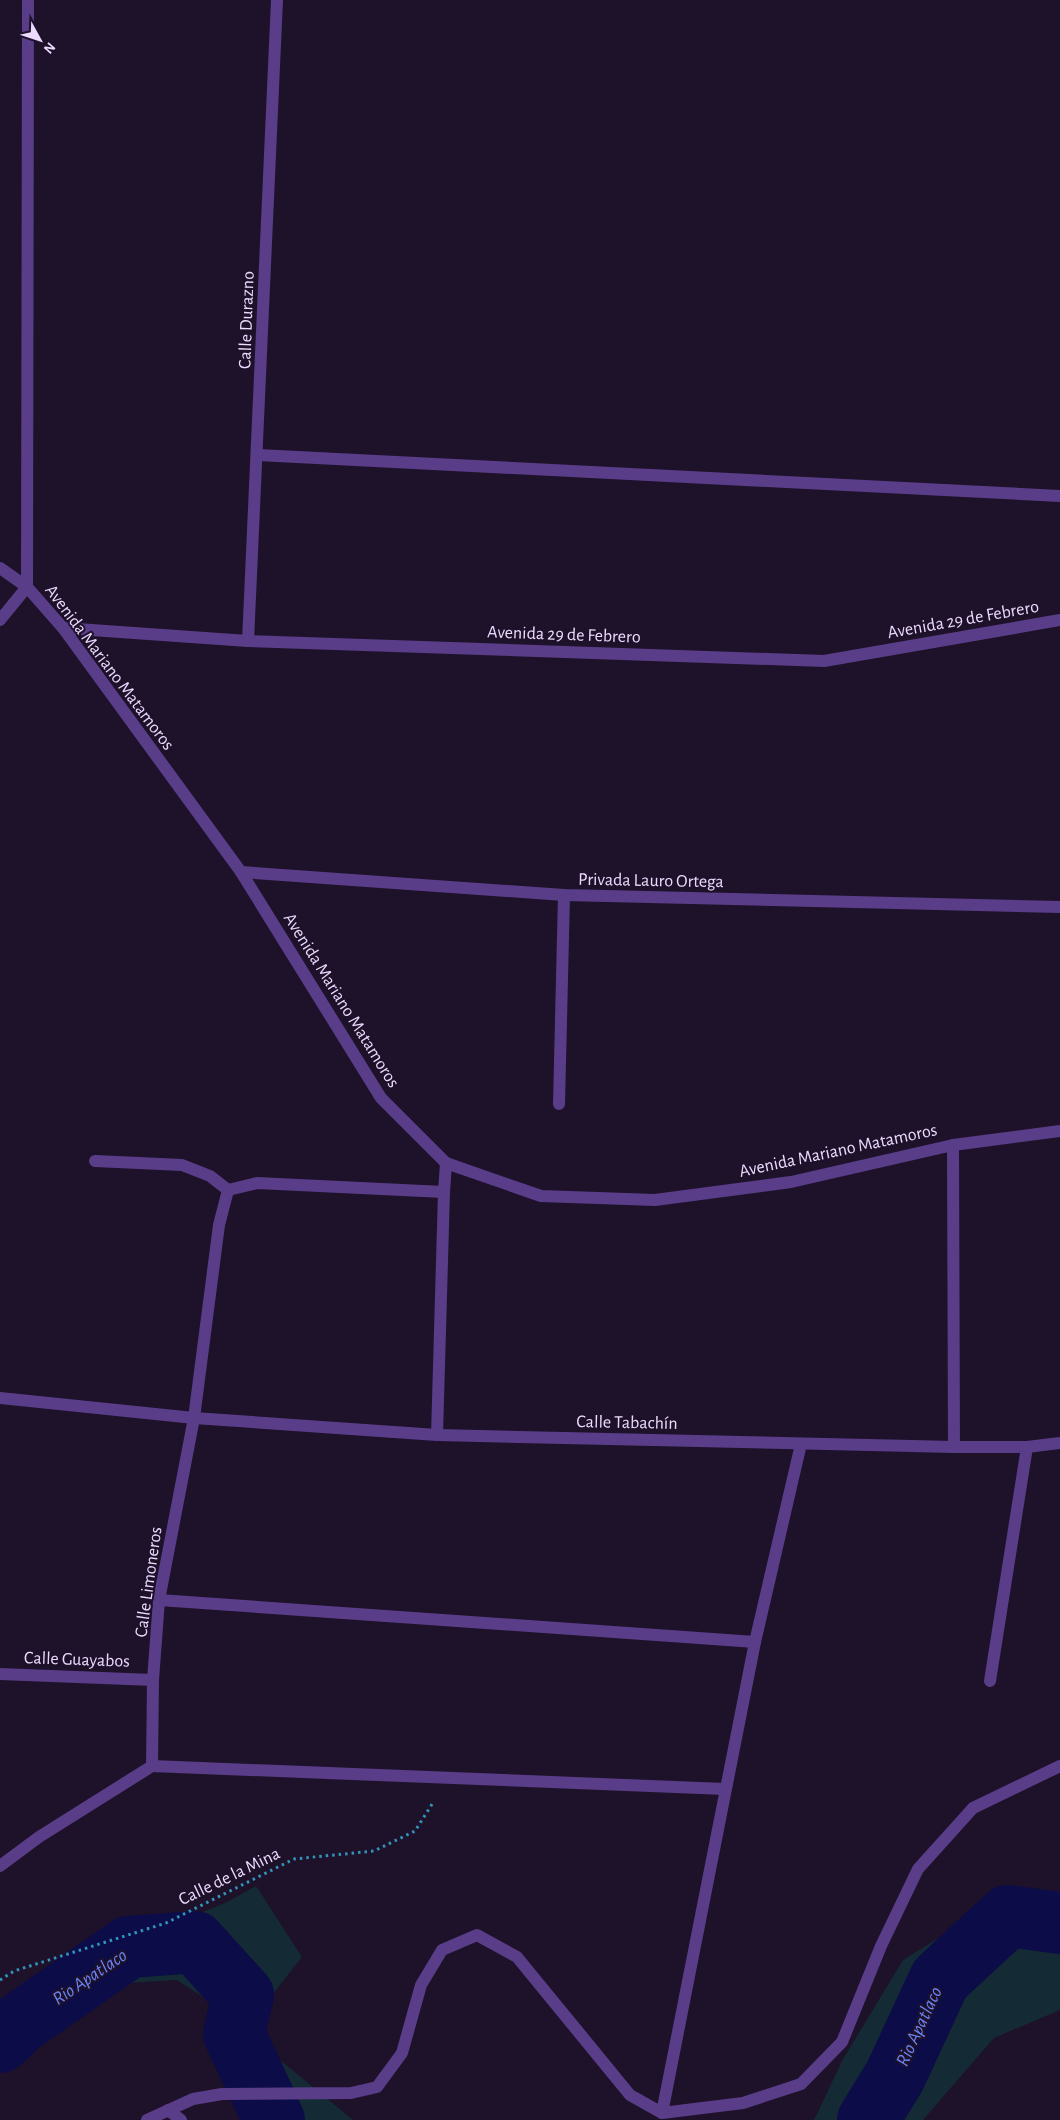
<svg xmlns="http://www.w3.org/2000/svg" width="1060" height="2120" font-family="'Alegreya Sans',sans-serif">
<rect width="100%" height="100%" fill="#1e112a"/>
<g fill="#142a34">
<polygon points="256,1886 302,1957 249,2024 263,2046 353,2120 248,2120 209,2001 177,1980 110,1984 0,2068 0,2005 95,1963 178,1922 225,1903"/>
<polygon points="1060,1908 1060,2010 994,2038 923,2120 814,2120 843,2059 903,1960 977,1914"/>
</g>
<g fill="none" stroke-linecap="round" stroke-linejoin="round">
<g stroke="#0c0d48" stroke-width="62">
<polyline points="0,2042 20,2023 129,1947 195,1942 243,1995 234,2034 274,2120"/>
<polyline points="868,2120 895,2076 940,1979 1008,1916 1060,1923"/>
</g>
<polyline stroke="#3294bb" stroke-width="3" stroke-dasharray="2.5 4" stroke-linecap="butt" points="0,1980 14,1971 166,1923 294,1859 374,1851 415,1831 434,1801"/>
<g stroke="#5a3d88" stroke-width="12">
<polyline points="258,455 1060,496"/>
<polyline points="0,568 27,587 63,628 241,872 381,1098 446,1163 541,1196 655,1200 791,1182 953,1145 1060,1131"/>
<polyline points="0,620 27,587 28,0"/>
<polyline points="63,628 248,641 824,661 1060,620"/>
<polyline points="248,641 277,0"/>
<polyline points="241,872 564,895 1060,907"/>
<polyline points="559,1104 564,895"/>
<polyline points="953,1145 954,1447"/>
<polyline points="95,1161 182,1165 210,1176 228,1190"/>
<polyline points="0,1398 194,1418 437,1435 954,1447 1027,1447 1060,1443"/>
<polyline points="437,1435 444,1192 446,1163"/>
<polyline points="159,1600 755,1642"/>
<polyline points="0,1674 153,1680"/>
<polyline points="990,1681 1027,1447"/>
<polyline points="152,1766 153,1680 159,1600 194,1418 219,1225 228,1190 257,1183 444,1192"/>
<polyline points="152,1766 725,1789"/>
<polyline points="0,1866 39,1837 152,1766"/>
<polyline points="168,2110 181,2120"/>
<polyline points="662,2113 755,1642 801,1444"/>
<polyline points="147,2120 193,2099 222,2094 351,2093 377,2087 402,2053 421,1985 442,1950 477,1935 517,1957 630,2095 662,2113 743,2103 801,2084 842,2042 881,1946 918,1869 973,1808 1060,1766"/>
</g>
</g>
<g text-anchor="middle" stroke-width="4" stroke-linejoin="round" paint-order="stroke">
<g font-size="18" fill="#ebdafe" stroke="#1e112a">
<text transform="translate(246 320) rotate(-88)" y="6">Calle Durazno</text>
<text transform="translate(963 619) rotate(-10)" y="6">Avenida 29 de Febrero</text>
<text transform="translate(564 634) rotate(2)" y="6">Avenida 29 de Febrero</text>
<text transform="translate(110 667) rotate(53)" y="6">Avenida Mariano Matamoros</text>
<text transform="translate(651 880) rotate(1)" y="6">Privada Lauro Ortega</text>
<text transform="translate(342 1000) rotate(58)" y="6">Avenida Mariano Matamoros</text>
<text transform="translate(838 1150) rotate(-12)" y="6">Avenida Mariano Matamoros</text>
<text transform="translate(627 1422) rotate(1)" y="6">Calle Tabachín</text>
<text transform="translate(148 1582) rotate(-82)" y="6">Calle Limoneros</text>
<text transform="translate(77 1659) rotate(2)" y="6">Calle Guayabos</text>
<text transform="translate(229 1876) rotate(-26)" y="6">Calle de la Mina</text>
</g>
<g font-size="19" font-style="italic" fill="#6a86fd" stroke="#1e112a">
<text transform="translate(89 1976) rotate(-34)" y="7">Rio Apatlaco</text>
<text transform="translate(918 2026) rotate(-65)" y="7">Rio Apatlaco</text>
</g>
</g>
<g transform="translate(40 40) rotate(130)" stroke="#1e112a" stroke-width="4" paint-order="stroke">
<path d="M0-4L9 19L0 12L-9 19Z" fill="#ebdafe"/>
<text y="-8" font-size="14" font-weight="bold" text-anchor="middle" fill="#ebdafe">N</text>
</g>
</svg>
